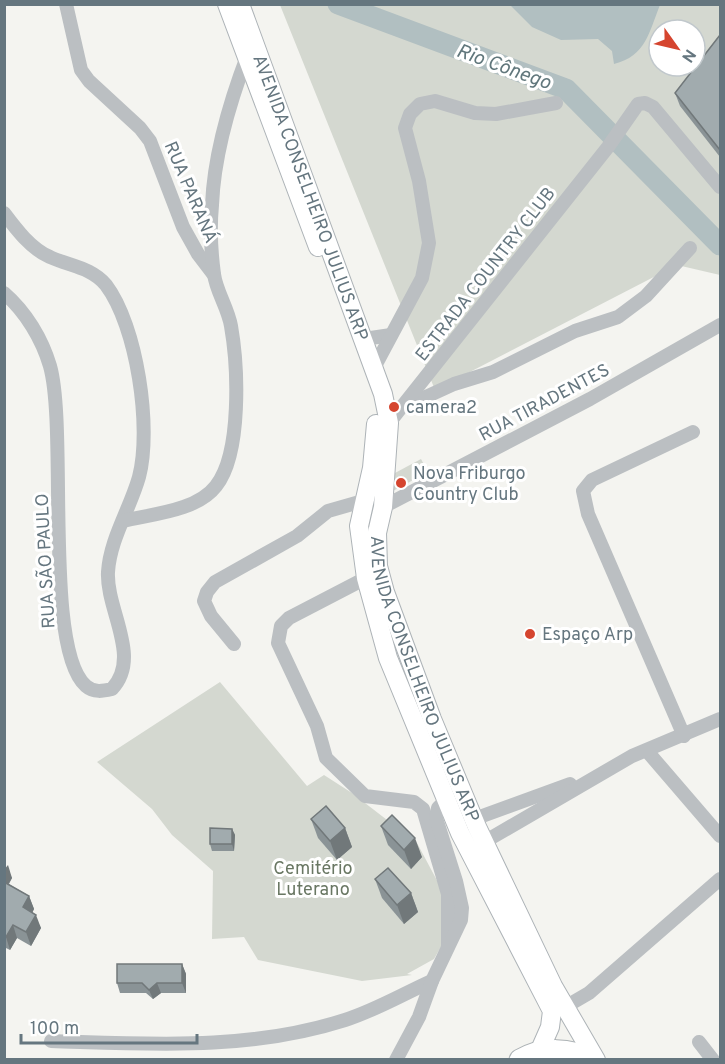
<svg xmlns="http://www.w3.org/2000/svg" width="725" height="1064" font-family="Overpass,sans-serif">
<rect width="100%" height="100%" fill="#f4f4f0"/>
<g fill="#d4d8d0" fill-rule="evenodd">
<path d="M280 5H720V275L677 265 435 390ZM659 30H695V66H659Z"/>
<polygon points="421,459 428,472 391,492 395,473"/>
<polygon points="220,682 307,786 324,775 352,793 417,843 441,888 448,934 434,959 407,974 412,975 362,981 258,960 244,937 212,939 213,871 172,835 152,809 97,762"/>
</g>
<path fill="#b1bfc1" d="M510 5H660C649 32 646 56 614 64L612 51 598 39 561 40 532 27Z"/>
<g fill="none" stroke-linecap="round" stroke-linejoin="round">
<polyline stroke="#b1bfc1" stroke-width="21" points="338,4 566,89 720,245"/>
<g stroke="#adb3b7" stroke-width="20">
<g id="secondary">
<polyline points="227,4 318,247"/>
<path id="s1" d="M240 4 383 394 389 423 383 507 377 533 378 566 385 592 432 719 477 827 553 986 596 1060"/>
<polyline points="376,424 372,468 359,526 366,578 388,658 460,833 552,1011 550,1027 539,1052"/>
</g>
</g>
<g stroke="#acb2b5" stroke-width="23">
<path id="primary" d="M520 1060C543 1047 570 1048 592 1060"/>
</g>
<g stroke="#bbbfc2" stroke-width="14">
<polyline points="66,4 81,70 89,81 140,128 150,141 183,227 198,254 214,275"/>
<path d="M4 213C16 229 31 249 50 257 69 266 91 267 106 285 137 326 152 428 139 477 130 509 110 539 108 572 106 610 142 657 112 689 103 691 94 693 86 686 43 649 68 430 50 366 42 339 26 312 4 293"/>
<polyline points="364,339 391,335"/>
<polyline points="375,366 422,278 429,243 419,181 405,128 410,114 420,104 435,101 475,113 496,114 556,103"/>
<polyline points="406,406 454,384 493,372 575,331 618,317 646,296 690,248"/>
<polyline points="389,423 608,147 638,104 645,103 653,107 720,187"/>
<polyline points="383,507 590,399 720,325"/>
<path d="M123 521C152 514 197 511 216 486 242 453 238 366 231 326 228 308 216 291 214 274 211 252 210 226 212 205 214 155 230 101 248 54"/>
<polyline points="366,578 289,618 281,626 278,643 317,726 326,758 365,796 414,802 423,809 448,894 448,946"/>
<polyline points="234,644 211,616 204,601 207,592 215,582 297,536 328,511 363,501"/>
<polyline points="684,736 588,514 583,491 592,480 693,432"/>
<polyline points="647,751 720,836"/>
<polyline points="474,819 570,784"/>
<polyline points="484,842 632,756 720,719"/>
<polyline points="565,1007 589,993 720,879"/>
<path d="M51 1041C151 1044 248 1051 345 1020 374 1011 403 994 432 981"/>
<polyline points="699,1042 713,1060"/>
<polyline points="396,1060 419,1017 432,981 461,920 462,908 456,881 436,818 438,808 445,801"/>
</g>
<use href="#secondary" stroke="#fff" stroke-width="18"/>
<use href="#primary" stroke="#fff" stroke-width="21"/>
</g>
<g fill="#8a9396">
<polygon points="720,35 720,157 680,106 675,93"/>
<polygon points="311,819 345,828 352,847 337,860 318,838"/>
<polygon points="381,826 422,857 411,869 388,845"/>
<polygon points="232,829 235,835 234,851 212,851 210,844"/>
<polygon points="4,864 12,878 9,884 29,896 34,909 32,913 41,928 31,946 17,938 10,950 4,947"/>
<polygon points="375,879 411,893 418,912 404,924 382,898"/>
<polygon points="182,964 186,974 186,993 161,993 153,999 146,993 120,993 117,983"/>
</g>
<g fill="#71787a">
<polygon points="345,828 352,847 337,860 330,841"/>
<polygon points="232,829 235,835 234,851 232,844"/>
<polygon points="415,838 422,857 411,869 404,850"/>
<polygon points="8,865 12,878 4,891 4,870"/>
<polygon points="411,893 418,912 404,924 397,905"/>
<polygon points="29,896 34,909 28,921 23,907"/>
<polygon points="36,915 41,928 31,946 26,932"/>
<polygon points="13,925 17,938 10,950 6,937"/>
<polygon points="182,964 186,974 186,993 182,983"/>
<polygon points="157,983 161,993 153,999 149,990"/>
</g>
<g fill="#a1abae" stroke="#71787a" stroke-width="1.5">
<polygon points="720,35 720,150 675,93"/>
<polygon points="326,806 345,828 330,841 311,819"/>
<polygon points="392,815 415,838 404,850 381,826"/>
<polygon points="210,828 232,829 232,844 210,844"/>
<polygon points="388,868 411,893 397,905 375,879"/>
<polygon points="4,882 29,896 23,907 36,915 26,932 13,925 6,937 4,936"/>
<polygon points="117,964 182,964 182,983 157,983 149,990 142,983 117,983"/>
</g>
<g fill="#d5452f" stroke="#fff" stroke-width="2">
<circle cx="394" cy="407" r="6"/>
<circle cx="401" cy="483" r="6"/>
<circle cx="530" cy="634" r="6"/>
</g>
<g text-anchor="middle" stroke-width="6" stroke-linejoin="round" paint-order="stroke">
<g font-size="18" fill="#65767f" stroke="#fff">
<text transform="translate(191 192) rotate(67)" y="6">RUA PARANÁ</text>
<text dy="6" stroke="none"><textPath href="#s1" startOffset="206">AVENIDA CONSELHEIRO JULIUS ARP</textPath></text>
<text transform="translate(485 274) rotate(-52)" y="6">ESTRADA COUNTRY CLUB</text>
<text transform="translate(544 402) rotate(-28)" y="6">RUA TIRADENTES</text>
<text transform="translate(45 561) rotate(-93)" y="6">RUA SÃO PAULO</text>
<text dy="6" stroke="none"><textPath href="#s1" startOffset="710">AVENIDA CONSELHEIRO JULIUS ARP</textPath></text>
</g>
<g font-size="18" fill="#65767f" stroke="#fff" text-anchor="start">
<text x="406" y="413">camera2</text>
<text x="413" y="479">Nova Friburgo<tspan x="413" dy="21">Country Club</tspan></text>
<text x="542" y="640">Espaço Arp</text>
</g>
<g font-size="18" fill="#697763" stroke="#fff">
<text x="313" y="874">Cemitério<tspan x="313" dy="21">Luterano</tspan></text>
</g>
<g font-size="20" font-style="italic" fill="#61777c" stroke="#fff">
<text transform="translate(504 66) rotate(20)" y="7">Rio Cônego</text>
</g>
</g>
<rect width="725" height="1064" fill="none" stroke="#65767f" stroke-width="12"/>
<g transform="translate(677 48) rotate(124)"><circle r="28" fill="#ffffff" stroke="#c1c8cc" stroke-width="1.5"/>
<path d="M0-4.5L10 22L0 15L-10 22Z" fill="#d5452f"/>
<text y="-9" font-size="16" font-weight="bold" text-anchor="middle" fill="#65767f">N</text>
</g>
<path d="M21 1034v9h176v-9" fill="none" stroke="#65767f" stroke-width="3"/>
<text x="30" y="1034" font-size="18" fill="#65767f" stroke="#ffffff" stroke-width="4.5" paint-order="stroke">100 m</text>
</svg>
